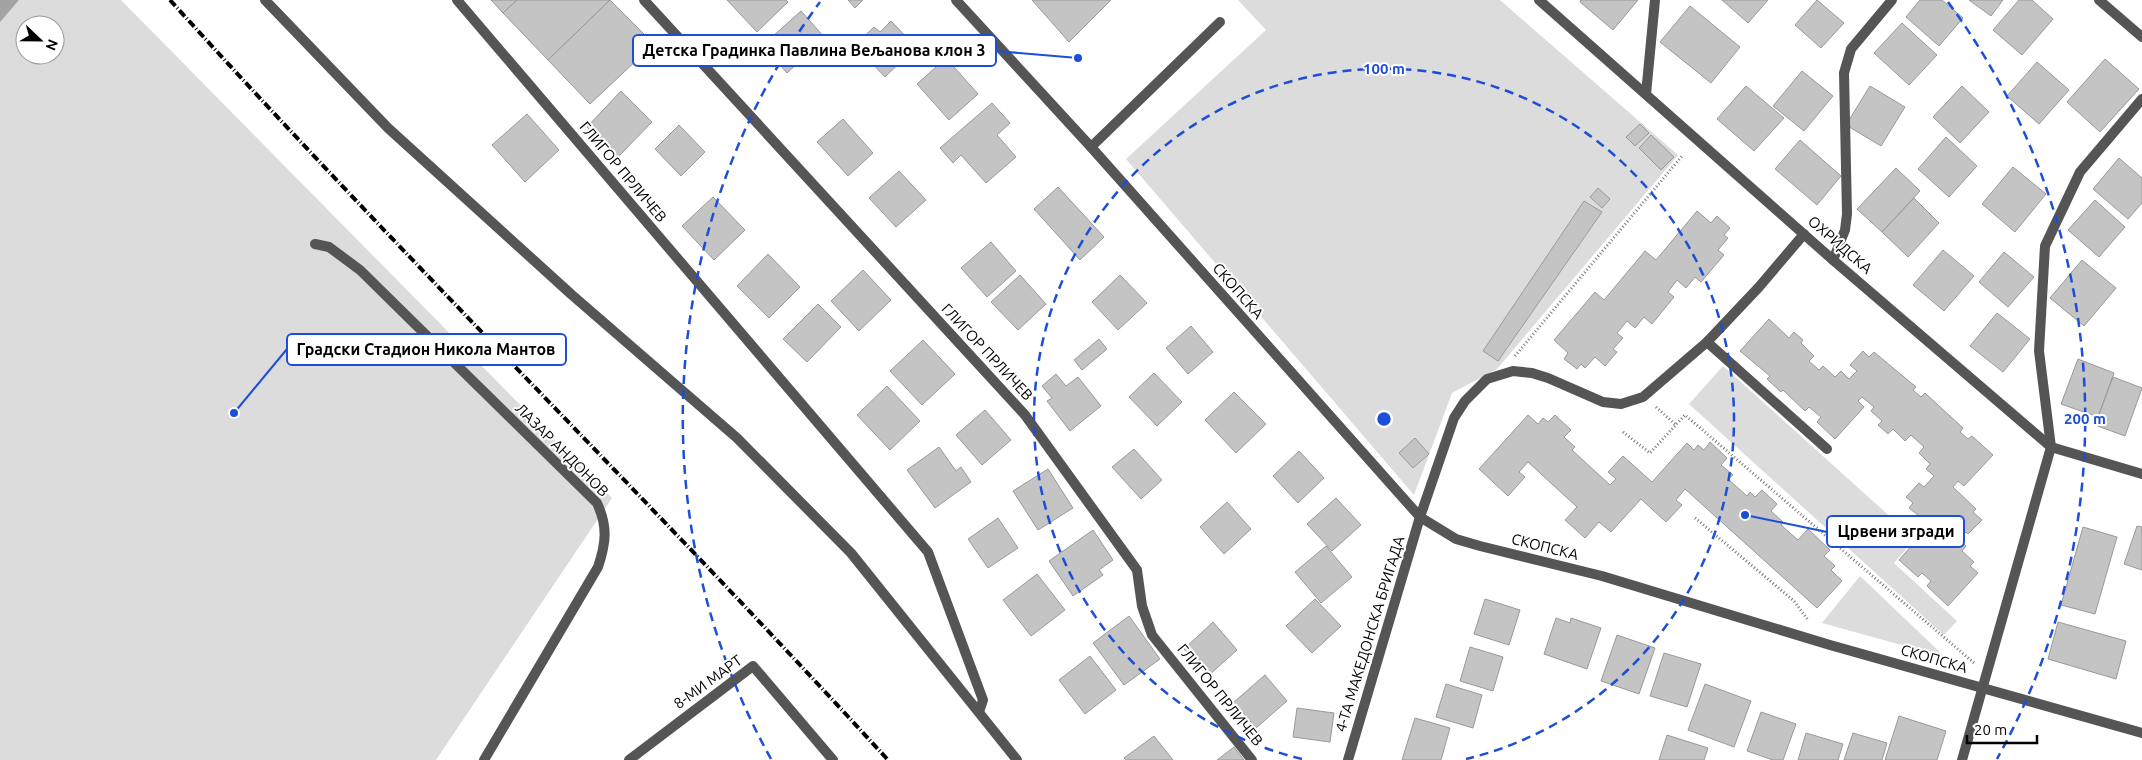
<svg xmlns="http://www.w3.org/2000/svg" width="2142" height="760" font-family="Ubuntu,sans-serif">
<rect width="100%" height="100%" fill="#fff"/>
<g fill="#dcdcdc" fill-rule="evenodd">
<path d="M0 0H121L612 498 436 760H0ZM25 25H55V55H25Z"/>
<polygon points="1238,0 1500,0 1678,155 1497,369 1452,393 1414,495 1126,159 1266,30"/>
<polygon points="1723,366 1915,539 1894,563 1957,621 1944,635 1689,404"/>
<polygon points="1860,576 1945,657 1822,623"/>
</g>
<polygon fill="#a3a3a3" points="0,0 19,0 0,22"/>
<g fill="#c4c4c4" stroke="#999">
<polygon points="491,0 517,0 503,13"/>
<polygon points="517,0 610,0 548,60 503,13"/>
<polygon points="610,0 654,44 590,104 548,60"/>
<polygon points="727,0 786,0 788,2 757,32"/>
<polygon points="848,0 863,0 855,8"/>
<polygon points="1032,0 1111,0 1069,42"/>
<polygon points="1581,0 1638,0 1613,30 1580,2"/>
<polygon points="1722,0 1768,0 1748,23"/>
<polygon points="1817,0 1844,23 1821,48 1795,25"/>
<polygon points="1920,0 1942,0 1963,18 1939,46 1906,17"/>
<polygon points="1969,0 2003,0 1991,16"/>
<polygon points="2019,0 2032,0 2053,19 2022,55 1993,30"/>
<polygon points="1690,6 1740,47 1711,83 1660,42"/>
<polygon points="801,11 825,38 787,73 763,45"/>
<polygon points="891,21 916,47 885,77 855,45 874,27 880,32"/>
<polygon points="1902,23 1937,55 1909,85 1874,53"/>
<polygon points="946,58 978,94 949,120 917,84"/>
<polygon points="2105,59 2139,89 2100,132 2067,102"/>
<polygon points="2037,62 2069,90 2039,124 2007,96"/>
<polygon points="1802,71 1833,96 1804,131 1773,106"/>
<polygon points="1746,86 1784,118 1754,151 1717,119"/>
<polygon points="1870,86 1905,107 1881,146 1846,125"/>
<polygon points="1962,86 1989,112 1960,143 1933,117"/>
<polygon points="621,91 652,122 618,157 587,127"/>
<polygon points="992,103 1010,123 997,135 1016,157 986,183 961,155 953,163 940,148"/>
<polygon points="527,114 559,150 525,182 492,145"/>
<polygon points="843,119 873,153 848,176 817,142"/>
<polygon points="1640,124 1649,133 1635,146 1626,137"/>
<polygon points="679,125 705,152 681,176 655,149"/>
<polygon points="1651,135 1674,157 1661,170 1639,148"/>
<polygon points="1946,137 1977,166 1949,197 1918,169"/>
<polygon points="1800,140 1841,176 1817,205 1775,169"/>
<polygon points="2119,158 2142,178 2142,203 2128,219 2093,189"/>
<polygon points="2013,167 2046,194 2015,232 1982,204"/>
<polygon points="1896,168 1920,191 1882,232 1857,209"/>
<polygon points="899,171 926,200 896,227 869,198"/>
<polygon points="1058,187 1104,237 1080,260 1034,209"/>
<polygon points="1598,188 1610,199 1602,208 1590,197"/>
<polygon points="713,197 745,230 714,260 682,226"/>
<polygon points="1914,198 1939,223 1908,257 1882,232"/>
<polygon points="2095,200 2125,227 2099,257 2068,230"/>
<polygon points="1584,201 1602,212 1498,361 1483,351"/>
<polygon points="1697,211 1711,223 1717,216 1730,228 1724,235 1728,238 1718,250 1724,255 1701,282 1695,277 1686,288 1677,280 1668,292 1674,297 1652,324 1644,317 1635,328 1627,321 1617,333 1623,338 1613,349 1617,352 1605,366 1595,357 1585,368 1581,364 1577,369 1564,359 1568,353 1554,340 1595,292 1604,300 1645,251 1656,260"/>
<polygon points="991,242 1016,271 987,297 961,268"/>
<polygon points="1943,250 1974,276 1944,311 1913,285"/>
<polygon points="2004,252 2034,277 2008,307 1979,282"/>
<polygon points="768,254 800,287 769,318 737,286"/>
<polygon points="2082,260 2116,288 2084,326 2050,298"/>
<polygon points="863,270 891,300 859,331 831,301"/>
<polygon points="1020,275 1046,304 1018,330 991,302"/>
<polygon points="1120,275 1147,303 1118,330 1092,302"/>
<polygon points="818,304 841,327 807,362 783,339"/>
<polygon points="1997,313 2030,339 2003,372 1970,346"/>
<polygon points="1769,319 1789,338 1794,332 1803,340 1801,343 1814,356 1809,361 1819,370 1823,366 1835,377 1841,371 1849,379 1857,371 1850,365 1863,351 1869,357 1874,352 1916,387 1913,390 1921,397 1925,393 1963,428 1960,432 1968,439 1972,436 1993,455 1964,486 1958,481 1953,487 1976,509 1973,512 1982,520 1968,534 1966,532 1959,540 1966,546 1962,551 1974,562 1970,566 1978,573 1948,606 1927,586 1931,581 1922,573 1918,577 1899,560 1926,529 1932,534 1936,529 1909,508 1913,503 1906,497 1919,483 1924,487 1934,476 1926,469 1930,464 1919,453 1924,447 1911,435 1905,441 1893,429 1888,434 1878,425 1882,421 1871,411 1874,407 1862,397 1858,401 1864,407 1835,439 1817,422 1821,417 1809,407 1805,411 1783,390 1781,392 1767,379 1770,376 1740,351"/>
<polygon points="1191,326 1213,352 1188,374 1166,348"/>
<polygon points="1099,339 1107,349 1082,370 1074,360"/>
<polygon points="923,340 955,374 922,405 890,371"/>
<polygon points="2078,359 2114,373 2098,417 2061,404"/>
<polygon points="1154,373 1182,402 1157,426 1129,397"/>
<polygon points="1056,374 1066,386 1078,377 1101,406 1070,431 1047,401 1052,398 1042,386"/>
<polygon points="2113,377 2142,388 2125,436 2095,425"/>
<polygon points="887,386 920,421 890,450 857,415"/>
<polygon points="1234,392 1266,424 1236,453 1205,420"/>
<polygon points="985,410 1011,440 982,465 956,435"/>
<polygon points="1528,415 1538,424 1543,418 1548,422 1555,415 1571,430 1564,437 1575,447 1572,450 1610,485 1616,479 1608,472 1623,456 1652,482 1687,443 1694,450 1698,445 1704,450 1710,442 1727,458 1721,465 1733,475 1728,479 1747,496 1750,492 1755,497 1762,490 1777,504 1771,511 1783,522 1781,525 1798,540 1808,529 1830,550 1824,556 1835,566 1831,570 1842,581 1817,608 1685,489 1676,500 1682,505 1666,522 1641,499 1611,532 1599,522 1585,538 1565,520 1577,507 1528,462 1519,472 1525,477 1508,496 1479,469"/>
<polygon points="1415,438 1429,454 1413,468 1399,453"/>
<polygon points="939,447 956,471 961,467 971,482 935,508 907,470"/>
<polygon points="1134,449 1162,480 1141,499 1112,467"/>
<polygon points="1299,451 1324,478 1298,503 1273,476"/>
<polygon points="1048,469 1073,508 1038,530 1013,491"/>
<polygon points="1336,498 1361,525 1332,551 1307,524"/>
<polygon points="1227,502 1251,529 1224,554 1200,527"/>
<polygon points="998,518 1018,548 988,568 968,539"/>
<polygon points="2137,526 2142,527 2142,570 2124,564"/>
<polygon points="2083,527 2117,537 2095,614 2061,605"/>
<polygon points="1093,530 1113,560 1099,570 1103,575 1073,596 1049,561"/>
<polygon points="1326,546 1352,577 1321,603 1295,572"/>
<polygon points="1037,574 1065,610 1031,636 1003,600"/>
<polygon points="1315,599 1341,626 1312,653 1286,626"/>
<polygon points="1485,599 1520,610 1509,645 1474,634"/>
<polygon points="1129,616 1160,659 1124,685 1093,643"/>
<polygon points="1556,618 1570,623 1571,618 1601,628 1587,669 1544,654"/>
<polygon points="1213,622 1237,650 1208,676 1184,649"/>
<polygon points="2058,622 2126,641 2116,679 2048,659"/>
<polygon points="1617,635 1655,648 1639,694 1601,681"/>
<polygon points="1470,647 1503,657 1493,691 1460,681"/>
<polygon points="1664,653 1701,664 1687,707 1650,696"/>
<polygon points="1090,656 1116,690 1085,714 1059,680"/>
<polygon points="1265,675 1287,701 1256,728 1234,702"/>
<polygon points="1446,684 1482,695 1473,728 1436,717"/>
<polygon points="1705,684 1751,701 1734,747 1688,730"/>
<polygon points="1297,708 1334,713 1330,742 1293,737"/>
<polygon points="1761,712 1796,724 1783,760 1773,760 1747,751"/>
<polygon points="1899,716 1946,731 1937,760 1885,760"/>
<polygon points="1415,718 1450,728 1441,760 1402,760"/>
<polygon points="1806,733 1843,744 1838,760 1798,760"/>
<polygon points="1853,733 1887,743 1882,760 1844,760"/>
<polygon points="1667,735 1708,748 1704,760 1659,760"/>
<polygon points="1154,736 1173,760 1126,760 1124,758"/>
<polygon points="1234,747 1244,760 1217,760"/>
</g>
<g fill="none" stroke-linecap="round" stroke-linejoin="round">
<g stroke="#777" stroke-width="3" stroke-dasharray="1 2.5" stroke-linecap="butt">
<polyline points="1515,356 1682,156"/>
<polyline points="1656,407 1676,425"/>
<polyline points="1623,432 1650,453 1685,415 1974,663"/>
<polyline points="1695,518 1794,601 1808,620"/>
</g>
<polyline stroke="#555" stroke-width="10" points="1091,147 1220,22"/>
<g stroke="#555" stroke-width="10">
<polyline points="457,0 928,552 983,700 979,712"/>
<polyline points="644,0 1025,415 1137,570 1142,606 1152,635 1252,760"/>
<polyline points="956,0 1091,147 1420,517 1456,539 1480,546 1602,576 1830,645 2142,733"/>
<polyline points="1539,0 1833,260 2051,447 2142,474"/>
<polyline points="2099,0 2142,37"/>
<polyline points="1646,94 1655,0"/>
<path d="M315 244 329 247 360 270 597 503C608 527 606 543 598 567L484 760"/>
<polyline points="1833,260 1845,230 1847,214 1844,73 1851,49 1892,0"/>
<polyline points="1707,342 1827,449"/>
<polyline points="629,760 753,666 833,760"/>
<polyline points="1348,760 1420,517 1454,418 1465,401 1487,379 1513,371 1532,373 1548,378 1603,402 1621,404 1643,397 1707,342 1759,287 1804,234"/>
<polyline points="1962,760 2051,447 2039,351 2045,246 2080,172 2142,99"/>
</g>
<polyline stroke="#555" stroke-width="10" points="265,0 388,128 572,295 737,438 851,553 1017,760"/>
<path stroke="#000" stroke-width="4" stroke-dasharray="8 2.5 1 2.5" stroke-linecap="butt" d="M170 0C404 259 653 503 888 760"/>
</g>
<g fill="none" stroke="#1d4ed8" stroke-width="2.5" stroke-dasharray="9 6">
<path d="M1302 759A350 350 0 1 1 1466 759"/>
<path d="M771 759A701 701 0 0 1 820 2M1948 2A701 701 0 0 1 1997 759"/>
</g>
<g text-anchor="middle" stroke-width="4" stroke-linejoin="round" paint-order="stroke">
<g font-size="15" fill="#000" stroke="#fff">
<text transform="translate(623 172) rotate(50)" y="5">ГЛИГОР ПРЛИЧЕВ</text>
<text transform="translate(1840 245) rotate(41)" y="5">ОХРИДСКА</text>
<text transform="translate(1238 291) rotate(49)" y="5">СКОПСКА</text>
<text transform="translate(987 352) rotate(47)" y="5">ГЛИГОР ПРЛИЧЕВ</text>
<text transform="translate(562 450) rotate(45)" y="5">ЛАЗАР АНДОНОВ</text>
<text transform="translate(1545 547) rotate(14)" y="5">СКОПСКА</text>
<text transform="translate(1370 634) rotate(-73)" y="5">4-ТА МАКЕДОНСКА БРИГАДА</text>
<text transform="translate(1934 659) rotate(16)" y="5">СКОПСКА</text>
<text transform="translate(708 682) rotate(-36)" y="5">8-МИ МАРТ</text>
<text transform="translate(1220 695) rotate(51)" y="5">ГЛИГОР ПРЛИЧЕВ</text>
</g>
</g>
<circle cx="1384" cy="419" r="8" fill="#1d4ed8" stroke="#fff" stroke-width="2.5"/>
<g font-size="15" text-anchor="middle" font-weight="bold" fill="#1d4ed8" stroke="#fff" stroke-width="4" stroke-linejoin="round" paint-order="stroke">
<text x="1384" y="74">100 m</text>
<text x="2085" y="424">200 m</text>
</g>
<path fill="none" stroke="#1d4ed8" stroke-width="2" d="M1078 58L996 51M234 413L287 349M1745 515L1827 532"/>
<g fill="#1d4ed8" stroke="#fff" stroke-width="2">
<circle cx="1078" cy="58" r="5"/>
<circle cx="234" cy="413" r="5"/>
<circle cx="1745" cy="515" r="5"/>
</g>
<g fill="#fff" stroke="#1d4ed8" stroke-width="2">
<rect x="633" y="35" width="363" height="31" rx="5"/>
<rect x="287" y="334" width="279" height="31" rx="5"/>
<rect x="1827" y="516" width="137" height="31" rx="5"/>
</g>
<g font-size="16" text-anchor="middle" font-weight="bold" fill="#000">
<text x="814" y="56">Детска Градинка Павлина Вељанова клон 3</text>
<text x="426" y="355">Градски Стадион Никола Мантов</text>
<text x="1896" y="537">Црвени згради</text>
</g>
<g transform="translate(40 40) rotate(112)"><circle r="24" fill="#ffffff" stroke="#999999"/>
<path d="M0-4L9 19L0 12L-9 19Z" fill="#000000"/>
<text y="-8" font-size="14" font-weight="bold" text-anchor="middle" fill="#000000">N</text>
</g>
<path d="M1967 735v8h70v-8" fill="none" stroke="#000000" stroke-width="2.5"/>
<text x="1974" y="735" font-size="15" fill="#000000" stroke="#ffffff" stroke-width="4" paint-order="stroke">20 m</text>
</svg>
